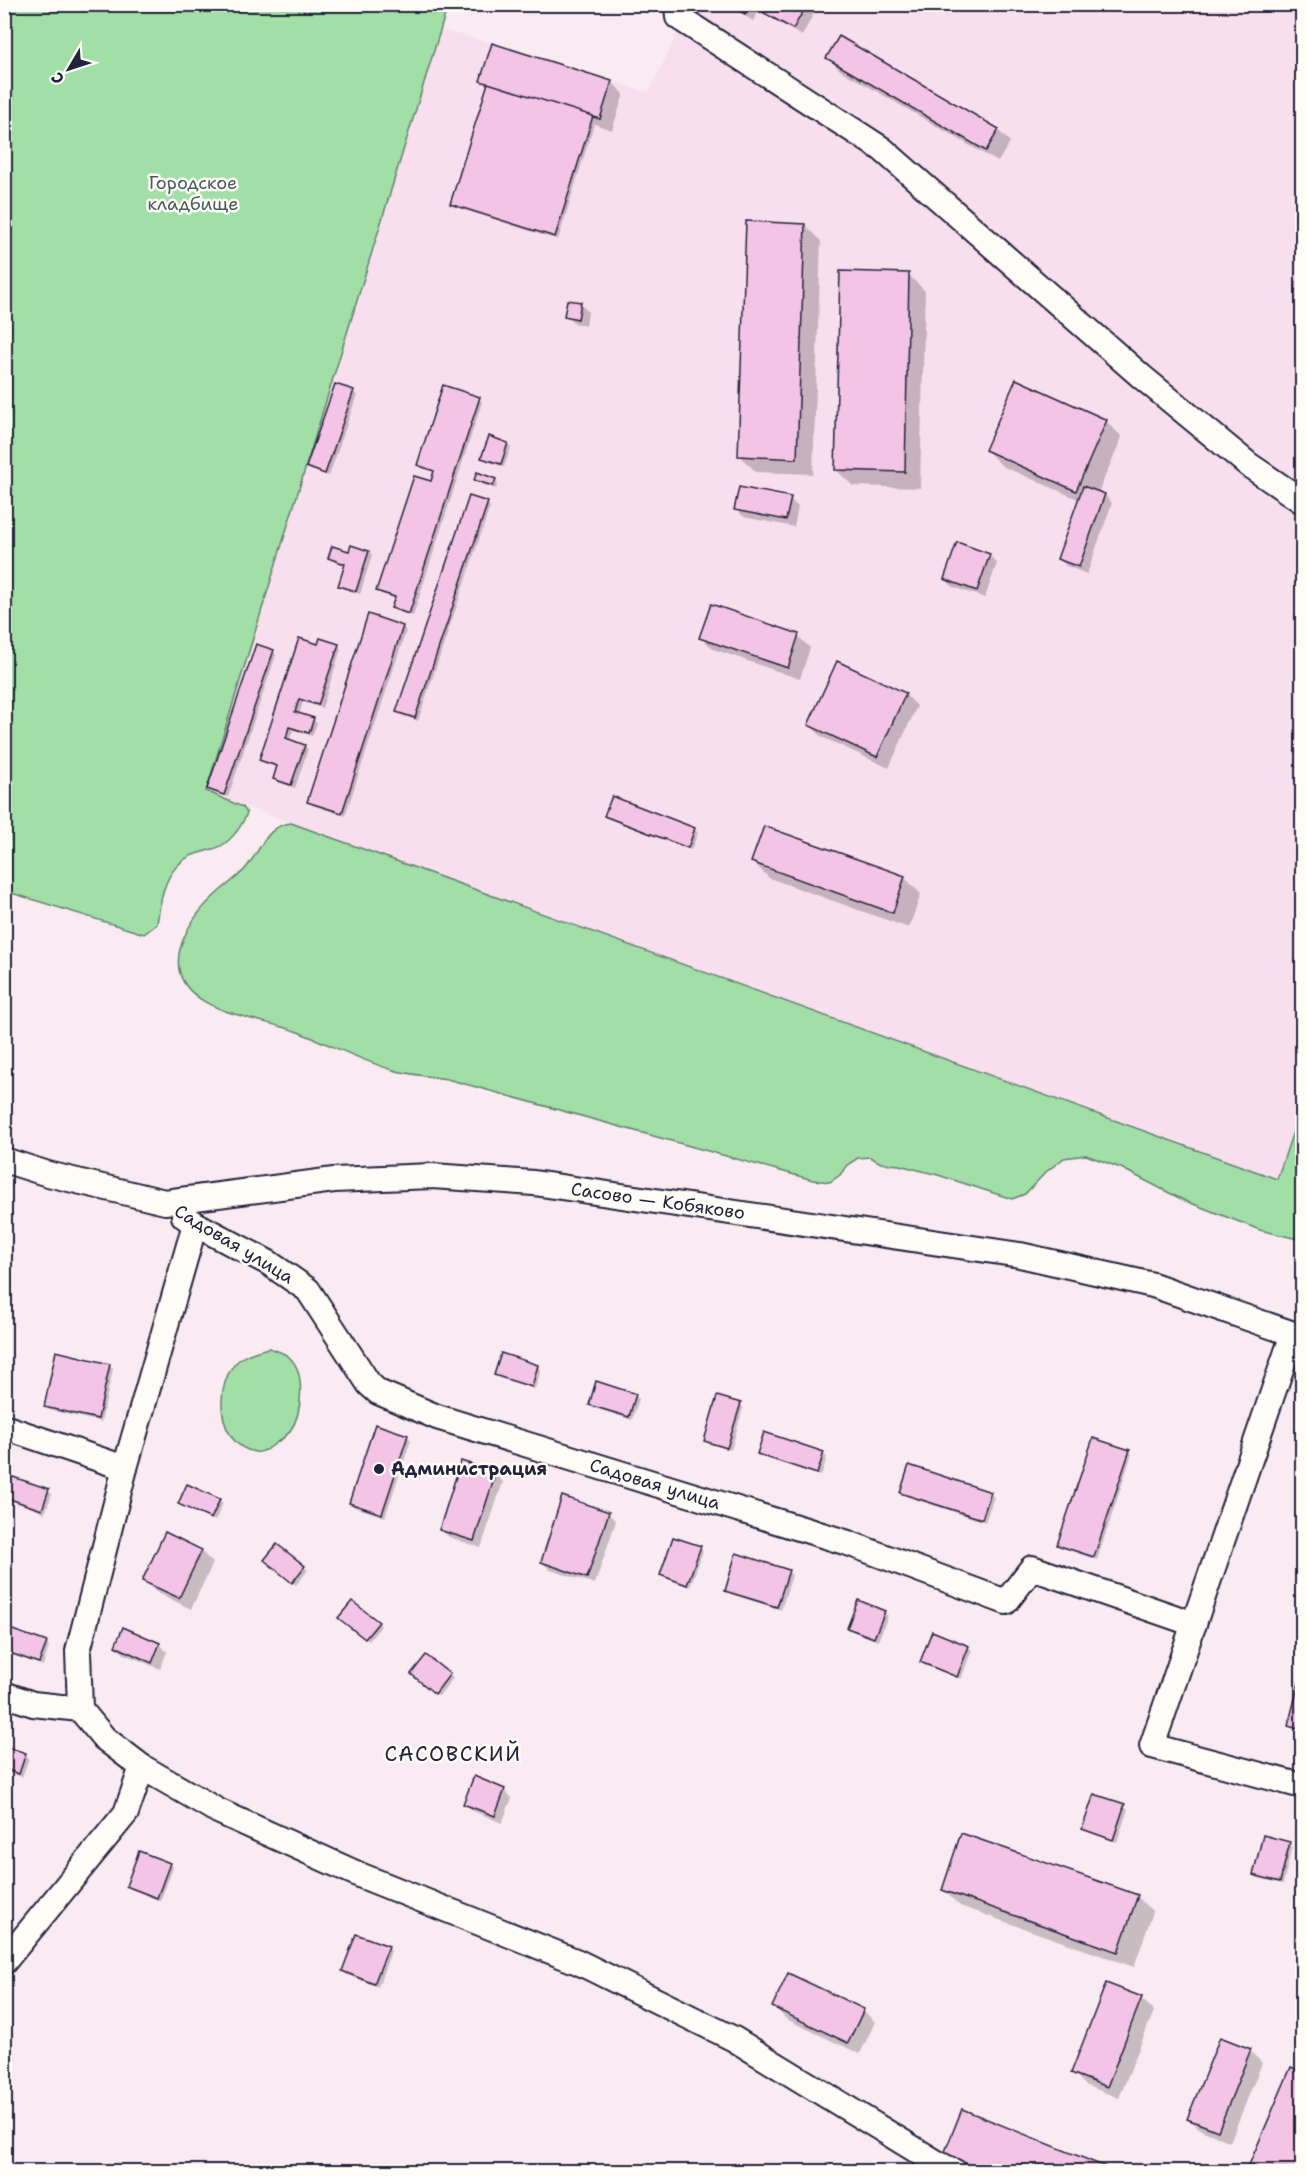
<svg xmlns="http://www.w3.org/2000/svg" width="1307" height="2176" font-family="'Shantell Sans',sans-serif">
<rect width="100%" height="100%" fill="#faebf2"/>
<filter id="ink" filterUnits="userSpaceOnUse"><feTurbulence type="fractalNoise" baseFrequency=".0167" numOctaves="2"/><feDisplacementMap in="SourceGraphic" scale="12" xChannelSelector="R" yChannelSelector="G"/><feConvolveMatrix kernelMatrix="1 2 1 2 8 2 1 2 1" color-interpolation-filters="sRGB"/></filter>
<g filter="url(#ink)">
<polygon fill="#f8dfee" points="690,5 1302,5 1302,1105 1278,1179 206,792 439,29 492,43 649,93"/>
<g fill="#a1dfa6" stroke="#628070" stroke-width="1.5">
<path d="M4 5H448L206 791 243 807 247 813C241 828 229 845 213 849 200 853 189 854 179 864 163 879 160 903 157 924L144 934 5 891Z"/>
<path d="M291 823 1277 1179 1302 1105V1240L1260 1230 1183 1200 1121 1168 1086 1155 1064 1158 1046 1172 1025 1194 1012 1199 938 1175 899 1165 881 1163 870 1157 858 1158 847 1165 840 1175 830 1182 813 1180 447 1079C429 1076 410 1075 393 1070 359 1060 328 1043 295 1031 255 1016 165 1011 180 949 187 924 202 906 221 890 229 883 238 877 245 869 260 852 266 825 291 823Z"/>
<path d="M270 1348C276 1351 286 1353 290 1358 306 1373 302 1415 290 1431 287 1436 280 1440 276 1443 271 1447 262 1453 256 1452 216 1447 212 1381 240 1359 249 1353 259 1350 270 1348Z"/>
</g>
<g fill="#0003">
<polygon points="726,4 757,4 761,8 753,21"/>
<polygon points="806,4 814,13 802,36 774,20 766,13"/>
<polygon points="1264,4 1302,4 1302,16 1266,6"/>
<polygon points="828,58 998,130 1010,142 998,162 840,70"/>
<polygon points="482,80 612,82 624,94 612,130 594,124 558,240 455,207 451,203 488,86"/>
<polygon points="805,225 821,241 813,474 756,472 740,456"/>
<polygon points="909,275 925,291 920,488 853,486 836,470"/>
<polygon points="581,304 588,312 586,326 574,323 566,315"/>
<polygon points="353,392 357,395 329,476 312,470 308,467"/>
<polygon points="479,399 482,402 413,616 396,611 393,608 396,599 381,594 378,591 432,483 435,472 422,468 419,465"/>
<polygon points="1106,421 1122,437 1098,493 1105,495 1112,503 1087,574 1066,566 1059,558 1080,500 1002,466 986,450"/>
<polygon points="507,444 511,447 504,467 487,461 483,457"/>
<polygon points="476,480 495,480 498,483 496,489 479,483"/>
<polygon points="790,499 798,507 794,527 744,517 736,509"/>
<polygon points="487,504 490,507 418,721 401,715 398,711"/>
<polygon points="958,544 990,556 997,563 985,598 953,587 945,579"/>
<polygon points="369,552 372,555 360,594 343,589 340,585 346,565 333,561 330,558"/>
<polygon points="403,627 406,631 345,816 312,805 309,801"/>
<polygon points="798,636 810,648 800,679 713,649 701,637"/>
<polygon points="338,645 341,649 322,708 303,702 299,715 313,720 317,723 312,736 293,730 289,741 304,746 308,749 295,788 278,782 274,779 278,768 264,763 261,760 319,646"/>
<polygon points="273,651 276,655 228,797 212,792 209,788"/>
<polygon points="905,694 917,706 889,768 822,737 810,725"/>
<polygon points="606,815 694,829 698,833 691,850 609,819"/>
<polygon points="765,828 905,878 921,894 909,928 769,878 753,862"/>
<polygon points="502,1355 538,1366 541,1370 535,1389 499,1378 496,1374"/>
<polygon points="109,1365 113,1369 101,1422 49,1410 45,1407"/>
<polygon points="635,1395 639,1399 632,1420 594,1408 590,1404"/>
<polygon points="740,1404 743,1408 731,1450 709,1444 706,1440"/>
<polygon points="765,1434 823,1454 827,1457 821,1476 762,1457 758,1453"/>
<polygon points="407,1437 411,1440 385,1517 354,1507 351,1503"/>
<polygon points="1129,1451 1132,1454 1097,1560 1063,1548 1059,1544"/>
<polygon points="495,1474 503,1482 481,1548 449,1537 441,1530"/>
<polygon points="4,1475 48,1491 52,1494 45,1513 4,1498"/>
<polygon points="902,1492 990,1493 994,1497 985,1522 905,1496"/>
<polygon points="219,1500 223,1503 215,1521 180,1503"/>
<polygon points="608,1513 616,1521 595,1584 550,1570 542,1562"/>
<polygon points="700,1547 703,1551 690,1587 665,1578 662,1575"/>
<polygon points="201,1551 213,1563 191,1609 156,1592 144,1580"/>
<polygon points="269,1564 304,1567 308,1570 296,1585"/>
<polygon points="788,1572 792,1575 781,1610 730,1594 726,1590"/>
<polygon points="884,1612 888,1616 878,1641 852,1631 849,1628"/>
<polygon points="344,1621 378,1623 381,1626 369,1641"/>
<polygon points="4,1628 46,1643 49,1646 43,1666 4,1652"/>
<polygon points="124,1629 160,1644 167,1652 160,1669 124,1654 116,1646"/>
<polygon points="968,1647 972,1650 961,1679 925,1665 922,1662"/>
<polygon points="449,1675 453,1678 439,1696 416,1678"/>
<polygon points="1302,1677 1302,1732 1294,1729 1290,1726"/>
<polygon points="4,1747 25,1755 29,1758 22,1777 4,1771"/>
<polygon points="504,1790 512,1798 502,1823 473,1811 465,1803"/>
<polygon points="1124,1806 1128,1809 1117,1842 1088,1832 1084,1829"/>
<polygon points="1289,1844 1292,1847 1283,1884 1258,1878 1255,1874"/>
<polygon points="140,1853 170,1865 173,1868 160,1901 131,1889 127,1886"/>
<polygon points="943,1890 1137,1896 1153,1912 1134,1967 960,1906"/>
<polygon points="388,1947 391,1951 378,1987 347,1975 344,1971"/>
<polygon points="1107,1985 1141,1998 1154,2011 1119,2098 1085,2085 1073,2072"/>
<polygon points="774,2007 863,2010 875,2022 860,2054 786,2019"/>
<polygon points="1250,2051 1262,2063 1230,2142 1201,2130 1188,2118"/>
<polygon points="1292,2069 1302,2073 1302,2172 1248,2172"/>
<polygon points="946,2154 1114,2172 966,2172"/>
</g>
<g fill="#f4c4e6" stroke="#22223b" stroke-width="1.5">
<polygon points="729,4 751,4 745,14"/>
<polygon points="769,4 807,4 793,29 764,13"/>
<polygon points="839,36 999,129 986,151 826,58"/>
<polygon points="492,43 612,81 600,119 480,81"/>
<polygon points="488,83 593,116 555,237 450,204"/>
<polygon points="746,221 805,224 797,459 738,456"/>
<polygon points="840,271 909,273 905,472 835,470"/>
<polygon points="567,300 581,302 578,319 564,316"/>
<polygon points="1016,379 1107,420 1076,491 985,450"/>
<polygon points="335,384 354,390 325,474 306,467"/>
<polygon points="443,385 480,397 409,614 391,608 395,597 376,591 414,476 431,481 434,471 417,465"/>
<polygon points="489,436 508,443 501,464 481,458"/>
<polygon points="477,472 496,479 493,486 474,480"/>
<polygon points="1083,486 1105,494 1079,567 1057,559"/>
<polygon points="739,487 791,497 786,520 734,510"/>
<polygon points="469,496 488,502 415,718 396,712"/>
<polygon points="957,542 990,554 977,591 944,579"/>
<polygon points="351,545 369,551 356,591 338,586 345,564 328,558 332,546 349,551"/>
<polygon points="711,604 799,634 788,668 699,638"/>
<polygon points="368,614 403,626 342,813 307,802"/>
<polygon points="299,638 318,644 320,638 339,644 318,705 299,699 295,712 314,718 309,733 289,727 286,738 305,745 291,785 273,779 277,766 259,760"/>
<polygon points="256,644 274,650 224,795 207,789"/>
<polygon points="837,661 906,693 877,757 808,725"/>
<polygon points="612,796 695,828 688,848 604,816"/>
<polygon points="764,826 905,876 893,913 751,862"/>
<polygon points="56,1351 110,1364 98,1419 44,1407"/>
<polygon points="501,1353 538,1365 532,1387 494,1375"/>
<polygon points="596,1381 636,1394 629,1417 589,1405"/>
<polygon points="717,1396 741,1403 727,1448 704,1441"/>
<polygon points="375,1424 408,1435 382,1514 349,1503"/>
<polygon points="764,1432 824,1452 817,1474 757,1454"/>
<polygon points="1093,1438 1130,1450 1094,1557 1057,1545"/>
<polygon points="461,1461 496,1472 474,1541 439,1530"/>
<polygon points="909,1465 991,1492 982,1519 900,1493"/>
<polygon points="4,1474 49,1489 42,1510 4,1497"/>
<polygon points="187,1484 220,1499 211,1519 178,1504"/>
<polygon points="562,1496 609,1512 587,1578 541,1562"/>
<polygon points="165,1532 202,1550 179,1598 142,1581"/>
<polygon points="673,1537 701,1546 687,1585 660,1575"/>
<polygon points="277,1544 305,1566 292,1583 264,1560"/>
<polygon points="736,1553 789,1570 777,1607 725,1591"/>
<polygon points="858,1600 885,1611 874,1638 847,1628"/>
<polygon points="352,1601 379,1622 365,1639 338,1618"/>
<polygon points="4,1627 47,1642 39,1663 4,1651"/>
<polygon points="123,1627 160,1643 152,1663 115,1646"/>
<polygon points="932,1631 969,1646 957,1677 920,1662"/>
<polygon points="426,1655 450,1674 435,1694 411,1674"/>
<polygon points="1302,1671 1302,1730 1288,1726"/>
<polygon points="4,1746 26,1753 19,1774 4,1769"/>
<polygon points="474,1776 505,1789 495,1816 463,1804"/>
<polygon points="1094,1794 1125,1804 1113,1840 1082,1829"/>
<polygon points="961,1833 1138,1895 1118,1952 942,1890"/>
<polygon points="1263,1835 1290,1842 1280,1882 1253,1875"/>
<polygon points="139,1851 170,1863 157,1898 126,1886"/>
<polygon points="356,1934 389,1946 374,1984 342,1971"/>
<polygon points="788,1973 864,2009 848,2043 772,2007"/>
<polygon points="1106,1983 1142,1997 1107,2087 1071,2073"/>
<polygon points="1220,2037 1251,2049 1218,2131 1187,2119"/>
<polygon points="1291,2067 1302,2072 1302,2172 1246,2172"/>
<polygon points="962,2109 1118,2172 987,2172 944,2154"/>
</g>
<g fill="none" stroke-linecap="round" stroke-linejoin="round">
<g stroke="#22223b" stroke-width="28">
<g id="minor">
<polyline points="677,4 678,17 882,149 1142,377 1249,465 1302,501"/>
<polyline points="4,1160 48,1174 165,1202 334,1180 432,1176 534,1183 1020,1255 1153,1285 1302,1337"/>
<polyline points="184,1216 195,1224 269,1263 308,1290 369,1384 378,1392 437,1417 848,1543 1006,1602 1032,1568 1194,1624"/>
<polyline points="195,1224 125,1468 78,1651 80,1709 104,1738 142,1767 218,1811 362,1876 578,1962 734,2039 937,2163 955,2172"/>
<polyline points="1293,1334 1152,1746 1302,1786"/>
<polyline points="4,1427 125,1468"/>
<polyline points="4,1694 33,1704 80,1709"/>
<polyline points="4,1962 126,1813 142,1767"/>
</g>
</g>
<use href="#minor" stroke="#fdfcf7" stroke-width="24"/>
</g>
</g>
<circle fill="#22223b" stroke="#fdfcf7" stroke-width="2" cx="379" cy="1469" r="6"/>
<g text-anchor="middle" stroke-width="5" stroke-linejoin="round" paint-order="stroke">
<g font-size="18" fill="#485b5b" stroke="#fdfcf7">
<text x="193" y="189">Городское<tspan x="193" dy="21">кладбище</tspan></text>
</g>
<g font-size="18" fill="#22223b" stroke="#fdfcf7">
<text transform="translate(658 1201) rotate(8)" y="6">Сасово — Кобяково</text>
<text transform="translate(234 1244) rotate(31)" y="6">Садовая улица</text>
<text transform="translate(655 1484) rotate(17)" y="6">Садовая улица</text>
</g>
<g font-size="18" font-weight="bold" fill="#22223b" stroke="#fdfcf7" text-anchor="start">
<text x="391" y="1475">Администрация</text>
</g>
<g font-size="21" letter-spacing="1.5" fill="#22223b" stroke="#fdfcf7">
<text x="453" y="1761">САСОВСКИЙ</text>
</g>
</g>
<rect width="1307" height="2176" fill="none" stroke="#fdfcf7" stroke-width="24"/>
<rect x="12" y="12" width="1283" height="2152" fill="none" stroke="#22223b" stroke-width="2" filter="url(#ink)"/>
<g transform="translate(69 69) rotate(231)" stroke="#fdfcf7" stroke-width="4.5" paint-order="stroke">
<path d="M0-4.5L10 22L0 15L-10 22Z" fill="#22223b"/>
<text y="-9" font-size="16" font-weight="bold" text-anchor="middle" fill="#22223b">С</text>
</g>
</svg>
